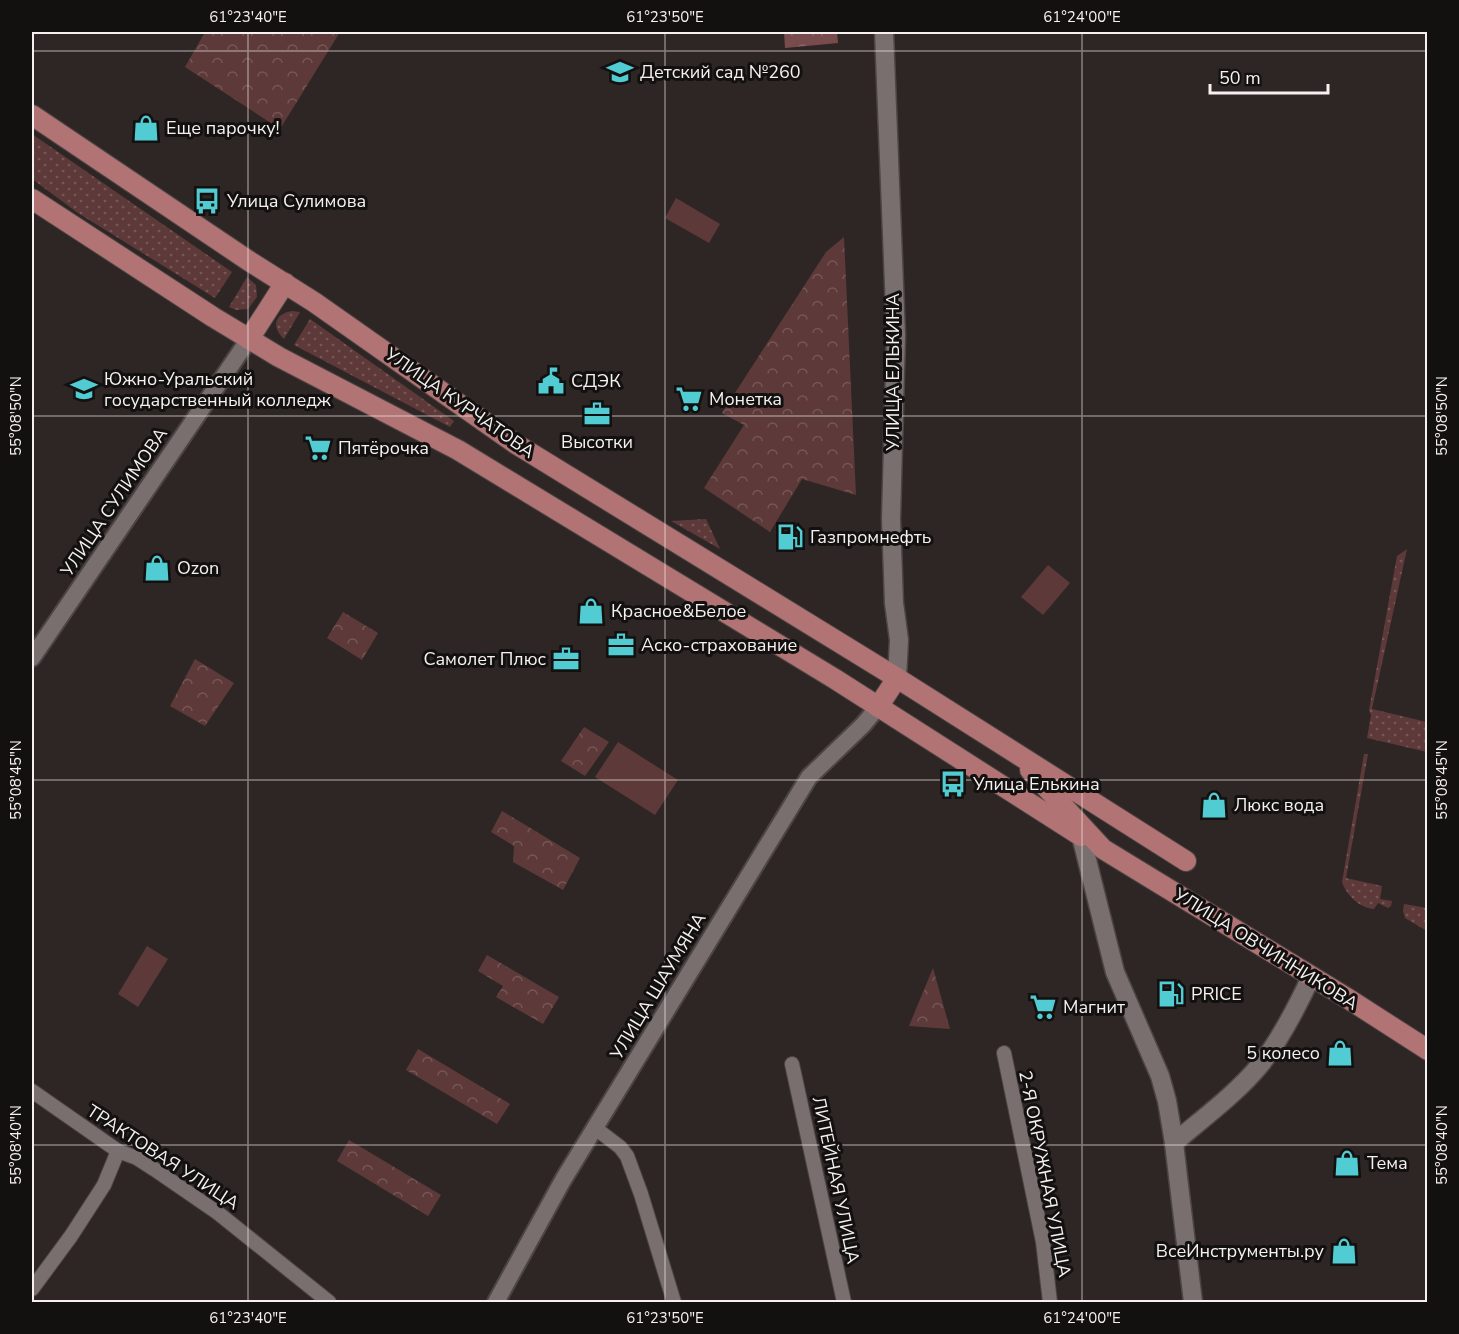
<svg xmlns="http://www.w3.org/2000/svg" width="1459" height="1334" font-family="'Nunito Sans',sans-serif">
<defs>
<pattern id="grass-dots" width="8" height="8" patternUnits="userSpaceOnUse" patternTransform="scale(1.5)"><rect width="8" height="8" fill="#5e3939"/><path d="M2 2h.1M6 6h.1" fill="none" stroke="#765656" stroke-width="1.8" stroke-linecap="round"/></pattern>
<pattern id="forest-crowns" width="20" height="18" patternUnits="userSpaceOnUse" patternTransform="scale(1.5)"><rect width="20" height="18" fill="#784c4c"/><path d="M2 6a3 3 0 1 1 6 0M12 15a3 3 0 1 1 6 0" fill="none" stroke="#8c6666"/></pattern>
<pattern id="park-crowns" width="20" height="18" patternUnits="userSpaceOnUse" patternTransform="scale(1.5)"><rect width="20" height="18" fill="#5e3939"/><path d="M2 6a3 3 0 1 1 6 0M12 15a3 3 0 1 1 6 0" fill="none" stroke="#765656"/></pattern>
</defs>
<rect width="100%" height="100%" fill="#2e2625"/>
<g fill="url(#grass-dots)">
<polygon points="32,134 232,272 215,298 78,213 32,179"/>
<polygon points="247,277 256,285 257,297 248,309 236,310 229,307"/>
<path d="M292 311 300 312 284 339C271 327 274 314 292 311Z"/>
<polygon points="310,319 454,421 450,427 294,345"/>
<polygon points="706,519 720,549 671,521"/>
<polygon points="1407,549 1372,709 1427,722 1427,752 1367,738 1371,715 1369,710 1397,556"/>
<path d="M1364 754H1368L1346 878 1382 886 1380 899 1392 901 1391 906 1388 908 1378 903 1374 909C1361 909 1346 895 1342 882Z"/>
<polygon points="1404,904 1427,908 1427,931 1405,918 1403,911"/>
</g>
<polygon fill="url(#forest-crowns)" points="784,32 837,32 838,43 785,48"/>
<g fill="url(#park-crowns)">
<polygon points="205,32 340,32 280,129 185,67"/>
<polygon points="844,237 856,495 802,479 770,532 704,488 744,425 722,413 826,252"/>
<polygon points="343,612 378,633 362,660 327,638"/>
<polygon points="195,659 234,683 205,726 170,706"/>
<polygon points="584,727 609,742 585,776 561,761"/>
<polygon points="502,811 580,858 563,890 513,862 514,846 491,832"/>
<polygon points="487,955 559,997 543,1024 496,997 503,986 478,971"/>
<polygon points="933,968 950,1029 909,1026"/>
<polygon points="418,1049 510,1104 497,1124 406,1070"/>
<polygon points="349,1140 441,1195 428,1216 337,1161"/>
</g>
<g fill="#5e3939">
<polygon points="676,198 720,224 709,243 665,218"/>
<polygon points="1048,565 1070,583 1043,615 1021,597"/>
<polygon points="618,742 678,780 655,815 595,777"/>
<polygon points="147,946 168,959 138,1007 118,994"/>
</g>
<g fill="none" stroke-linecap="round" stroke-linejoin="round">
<g stroke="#4c4544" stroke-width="16">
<g id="minor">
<polyline points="1004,1053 1043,1242 1050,1302"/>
<polyline points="792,1064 844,1302"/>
<polyline points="32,1091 118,1151 137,1158 154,1169 218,1213 329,1302"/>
<polyline points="595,1128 620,1147 627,1156 641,1194 674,1302"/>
<polyline points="32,1289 71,1236 104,1185 118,1151"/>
</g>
</g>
<g stroke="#4c4544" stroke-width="20">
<g id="tertiary">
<polyline points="32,658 249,339"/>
<polyline points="496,1302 563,1180 809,777 863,725 878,707"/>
</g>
</g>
<g stroke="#4c4544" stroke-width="21">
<g id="secondary">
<polyline points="884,32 896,335 891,519 894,603 899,640 897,678"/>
<polyline points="1081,836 1115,972 1160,1076 1167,1101 1174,1143 1193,1302"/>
<path d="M1174 1143C1203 1118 1236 1094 1260 1065 1281 1039 1297 1007 1311 977"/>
</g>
</g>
<g stroke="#4c4544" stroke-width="22">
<g id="primary">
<polyline points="32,115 249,261 314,302 516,444 897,678 1186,861"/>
<polyline points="32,199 213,317 279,357 458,450 835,679 1081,836"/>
<polyline points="249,339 285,283"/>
<polyline points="878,707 897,678"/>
<polyline points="1030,770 1103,849 1347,998 1428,1050"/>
</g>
</g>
<use href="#minor" stroke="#796f6f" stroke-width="14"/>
<use href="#tertiary" stroke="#796f6f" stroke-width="16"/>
<use href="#secondary" stroke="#796f6f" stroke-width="18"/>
<use href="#primary" stroke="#b27374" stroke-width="20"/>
</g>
<path fill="none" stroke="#f6f0f0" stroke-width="1.5" stroke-opacity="0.45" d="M248 32V1302M665 32V1302M1082 32V1302M32 51H1428M32 416H1428M32 780H1428M32 1145H1428"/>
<defs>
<g id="school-bare" transform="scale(2.07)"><path d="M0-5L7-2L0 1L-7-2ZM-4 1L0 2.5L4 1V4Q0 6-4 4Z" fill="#51ccd3" stroke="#131010" stroke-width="2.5" paint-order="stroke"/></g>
<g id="shop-bare" transform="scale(2.07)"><path d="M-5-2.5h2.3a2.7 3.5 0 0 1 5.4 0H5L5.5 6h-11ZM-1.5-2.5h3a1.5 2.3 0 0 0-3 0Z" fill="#51ccd3" stroke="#131010" stroke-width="2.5" paint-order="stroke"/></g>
<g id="bus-bare" transform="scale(2.07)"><path d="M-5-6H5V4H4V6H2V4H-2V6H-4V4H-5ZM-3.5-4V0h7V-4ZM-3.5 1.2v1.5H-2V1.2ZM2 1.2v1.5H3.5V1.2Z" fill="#51ccd3" stroke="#131010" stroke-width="2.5" paint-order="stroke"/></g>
<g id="civic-bare" transform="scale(2.07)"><path d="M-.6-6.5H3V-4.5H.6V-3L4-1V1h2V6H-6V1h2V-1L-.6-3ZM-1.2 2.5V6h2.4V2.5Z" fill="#51ccd3" stroke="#131010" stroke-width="2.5" paint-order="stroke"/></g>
<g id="university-bare" transform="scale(2.07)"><path d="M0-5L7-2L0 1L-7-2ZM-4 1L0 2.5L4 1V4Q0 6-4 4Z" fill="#51ccd3" stroke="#131010" stroke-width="2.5" paint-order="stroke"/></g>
<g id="supermarket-bare" transform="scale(2.07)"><path d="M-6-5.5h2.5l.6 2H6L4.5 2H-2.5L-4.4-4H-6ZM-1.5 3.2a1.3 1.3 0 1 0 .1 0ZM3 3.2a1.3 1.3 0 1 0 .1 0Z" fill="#51ccd3" stroke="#131010" stroke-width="2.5" paint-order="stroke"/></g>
<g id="office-bare" transform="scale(2.07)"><path d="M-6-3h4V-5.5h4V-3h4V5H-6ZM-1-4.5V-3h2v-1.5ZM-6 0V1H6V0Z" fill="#51ccd3" stroke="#131010" stroke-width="2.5" paint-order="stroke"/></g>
<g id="fuel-bare" transform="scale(2.07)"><path d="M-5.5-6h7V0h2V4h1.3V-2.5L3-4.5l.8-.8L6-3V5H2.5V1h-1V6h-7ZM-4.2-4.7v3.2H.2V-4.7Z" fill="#51ccd3" stroke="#131010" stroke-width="2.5" paint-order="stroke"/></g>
</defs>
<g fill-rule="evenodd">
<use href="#school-bare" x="620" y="72"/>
<use href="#shop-bare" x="146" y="128"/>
<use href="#bus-bare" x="207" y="201"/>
<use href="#civic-bare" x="551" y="381"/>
<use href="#university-bare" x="84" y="389"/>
<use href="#supermarket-bare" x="689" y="399"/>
<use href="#office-bare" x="597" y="414"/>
<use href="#supermarket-bare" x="318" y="448"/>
<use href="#fuel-bare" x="790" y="537"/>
<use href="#shop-bare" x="157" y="568"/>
<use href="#shop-bare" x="591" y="611"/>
<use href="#office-bare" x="621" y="645"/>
<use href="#office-bare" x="566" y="659"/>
<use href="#bus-bare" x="953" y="784"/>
<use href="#shop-bare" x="1214" y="805"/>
<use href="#fuel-bare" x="1171" y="994"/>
<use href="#supermarket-bare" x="1043" y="1007"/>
<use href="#shop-bare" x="1340" y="1053"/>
<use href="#shop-bare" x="1347" y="1163"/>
<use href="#shop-bare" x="1344" y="1251"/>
</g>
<g text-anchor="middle" stroke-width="6" stroke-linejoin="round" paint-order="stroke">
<g font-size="18" fill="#f6f0f0" stroke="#131010" text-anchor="start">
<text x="640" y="78">Детский сад №260</text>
<text x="166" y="134">Еще парочку!</text>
<text x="227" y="207">Улица Сулимова</text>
<text x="104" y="385">Южно-Уральский<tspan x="104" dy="21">государственный колледж</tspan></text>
<text x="571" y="387">СДЭК</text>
<text x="709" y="405">Монетка</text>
<text x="597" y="448" text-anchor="middle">Высотки</text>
<text x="338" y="454">Пятёрочка</text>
<text x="810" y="543">Газпромнефть</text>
<text x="177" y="574">Ozon</text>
<text x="611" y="617">Красное&amp;Белое</text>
<text x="641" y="651">Аско-страхование</text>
<text x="546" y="665" text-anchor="end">Самолет Плюс</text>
<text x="973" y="790">Улица Елькина</text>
<text x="1234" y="811">Люкс вода</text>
<text x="1191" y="1000">PRICE</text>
<text x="1063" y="1013">Магнит</text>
<text x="1320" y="1059" text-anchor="end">5 колесо</text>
<text x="1367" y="1169">Тема</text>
<text x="1324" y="1257" text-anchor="end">ВсеИнструменты.ру</text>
</g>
<g font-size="18" fill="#f6f0f0" stroke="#131010">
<text transform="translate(893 372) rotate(-90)" y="6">УЛИЦА ЕЛЬКИНА</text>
<text transform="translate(460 403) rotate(35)" y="6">УЛИЦА КУРЧАТОВА</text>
<text transform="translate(114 502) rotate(-56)" y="6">УЛИЦА СУЛИМОВА</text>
<text transform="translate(1266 949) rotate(32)" y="6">УЛИЦА ОВЧИННИКОВА</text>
<text transform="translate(658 986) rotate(-59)" y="6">УЛИЦА ШАУМЯНА</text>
<text transform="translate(163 1157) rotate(33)" y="6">ТРАКТОВАЯ УЛИЦА</text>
<text transform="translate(1045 1174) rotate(79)" y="6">2-Я ОКРУЖНАЯ УЛИЦА</text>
<text transform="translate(836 1180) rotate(78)" y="6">ЛИТЕЙНАЯ УЛИЦА</text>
</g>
</g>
<rect width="1459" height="1334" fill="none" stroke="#131010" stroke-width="66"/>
<path d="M1210 84v9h118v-9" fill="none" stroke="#f6f0f0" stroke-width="3"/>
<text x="1219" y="84" font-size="18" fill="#f6f0f0" stroke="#131010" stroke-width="4.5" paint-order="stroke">50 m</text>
<rect x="33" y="33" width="1393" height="1268" fill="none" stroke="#f6f0f0" stroke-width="2"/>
<g font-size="15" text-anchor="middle" fill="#f6f0f0">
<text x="248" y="22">61°23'40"E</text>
<text x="665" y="22">61°23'50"E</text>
<text x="1082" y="22">61°24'00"E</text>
<text transform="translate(16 416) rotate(-90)" y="5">55°08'50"N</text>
<text transform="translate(1442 416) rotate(-90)" y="5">55°08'50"N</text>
<text transform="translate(16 780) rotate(-90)" y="5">55°08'45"N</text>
<text transform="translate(1442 780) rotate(-90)" y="5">55°08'45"N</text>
<text transform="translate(16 1145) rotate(-90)" y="5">55°08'40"N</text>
<text transform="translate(1442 1145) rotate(-90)" y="5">55°08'40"N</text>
<text x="248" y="1323">61°23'40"E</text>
<text x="665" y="1323">61°23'50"E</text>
<text x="1082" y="1323">61°24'00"E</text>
</g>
</svg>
